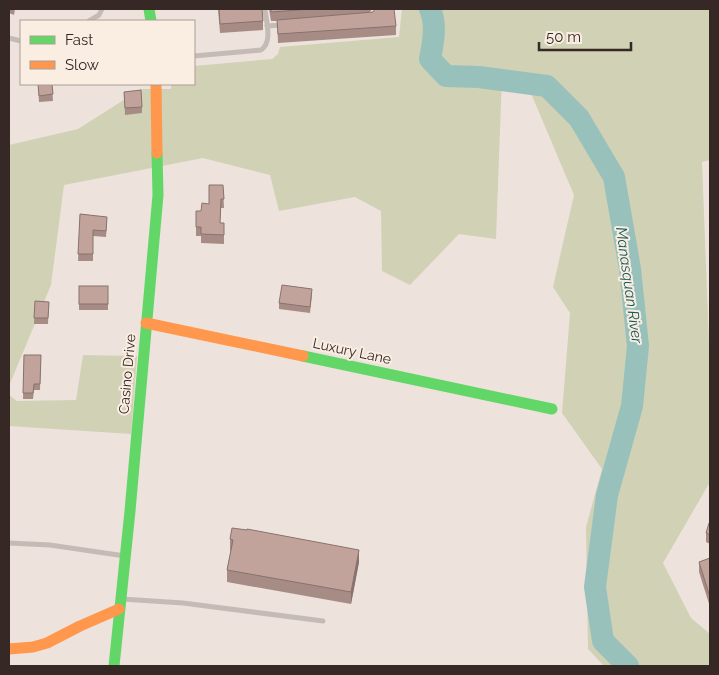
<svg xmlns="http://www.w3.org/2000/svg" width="719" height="675" font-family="Raleway,sans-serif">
<rect width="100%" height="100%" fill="#ede3dc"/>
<g fill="#d0d1b5">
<polygon points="402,9 710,9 710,160 702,162 710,370 710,482 663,563 691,618 710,634 710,666 604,666 588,649 586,527 602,469 562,413 570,313 553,287 574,195 530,91 502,76 496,239 459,234 410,285 382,271 381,211 355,197 279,211 270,175 203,158 64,185 51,285 9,386 9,145 78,129 141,89 171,89 171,84 194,84 194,66 272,59 278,54 280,47 399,37"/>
<polygon points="83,355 137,356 131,434 9,426 9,395 17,401 76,400"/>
</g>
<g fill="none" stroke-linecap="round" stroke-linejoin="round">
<path stroke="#98c1bc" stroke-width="22" d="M430 9C437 25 433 43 430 59L446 76 479 77 547 86 579 118 614 177 630 269 638 346 632 406 607 495 595 587 603 641 628 666"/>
<g stroke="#c4bbb6" stroke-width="5">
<polyline points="89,21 99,15 102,9"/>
<polyline points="267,26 281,25"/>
<polyline points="9,38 21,41"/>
<path d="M194 56 261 50C273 42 266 21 265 9"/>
<polyline points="9,543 50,545 125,556"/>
<polyline points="122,599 183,603 323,621"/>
</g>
<g stroke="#63d668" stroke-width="11">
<polyline points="149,9 151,21"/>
<polyline points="303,356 552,409"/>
<polyline points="114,666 130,511 158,195 157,153"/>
</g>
<g stroke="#ff974d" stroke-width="11">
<polyline points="156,84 157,153"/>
<polyline points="146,323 303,356"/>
<polyline points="9,649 33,647 47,643 80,626 119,609"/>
</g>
</g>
<g fill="#a78c86">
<polygon points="9,9 15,9 14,15 9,13"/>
<polygon points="218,9 262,9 263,21 263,30 220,33"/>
<polygon points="269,9 372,9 370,12 396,26 396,35 278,43 277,21 271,21"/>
<polygon points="38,84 52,84 53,101 39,102"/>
<polygon points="124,92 142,107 142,113 125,115"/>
<polygon points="223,185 224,208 221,208 220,223 224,223 224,244 201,243 201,236 196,236 196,227 201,211 209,204"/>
<polygon points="80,214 107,223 106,237 93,236 93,261 78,261"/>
<rect x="79" y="286" width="29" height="24"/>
<polygon points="312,295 310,313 279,309 279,303"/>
<polygon points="35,301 49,302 48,324 34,324"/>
<polygon points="24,355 41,355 40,390 34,390 33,399 23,399"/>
<polygon points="710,524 710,544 706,542 706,533"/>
<polygon points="230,539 359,562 351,604 227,582 227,570 231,551 230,551"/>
<polygon points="710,558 710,607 699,572 699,562"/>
</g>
<polygon fill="#88726d" points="359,550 359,562 351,604 351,592"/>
<g fill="#c2a39c" stroke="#88726d">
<polygon points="219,9 262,9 263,21 220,24"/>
<polygon points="271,9 312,9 271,12"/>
<polygon points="375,9 394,9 396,26 278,34 277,20 373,12"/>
<polygon points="38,84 52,84 53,94 39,96"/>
<polygon points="141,90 142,107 125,108 124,92"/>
<polygon points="209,185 223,185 224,199 221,199 220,223 224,223 224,235 201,234 201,227 196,227 196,211 201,211 202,203 209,204"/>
<polygon points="80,214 107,217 106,231 93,230 93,254 78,254"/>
<polygon points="282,285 312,289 310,307 279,303"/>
<rect x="79" y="286" width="29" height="18"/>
<polygon points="35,301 49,302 48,318 34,318"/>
<polygon points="24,355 41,355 40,384 34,384 33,393 23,393"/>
<polygon points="709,523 710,524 710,535 706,533"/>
<polygon points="232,528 247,530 247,529 359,550 351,592 227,570 233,540 230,539"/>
<polygon points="710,558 710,597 699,562"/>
</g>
<g text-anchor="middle" stroke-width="4" stroke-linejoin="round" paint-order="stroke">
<g font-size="14" fill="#352825" stroke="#faede2">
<text transform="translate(352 351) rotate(12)" y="5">Luxury Lane</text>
<text transform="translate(127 374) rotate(-85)" y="5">Casino Drive</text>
</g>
<g font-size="15" font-style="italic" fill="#175a57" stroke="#faede2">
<text transform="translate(629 285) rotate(82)" y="5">Manasquan River</text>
</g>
</g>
<rect width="719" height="675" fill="none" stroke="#352825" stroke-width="20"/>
<rect x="20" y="20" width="175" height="65" fill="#faede2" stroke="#ab9e96"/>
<rect x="30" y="36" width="25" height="8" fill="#63d668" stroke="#ab9e96"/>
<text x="65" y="45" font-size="15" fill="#352825">Fast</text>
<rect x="30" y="61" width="25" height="8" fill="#ff974d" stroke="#ab9e96"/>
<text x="65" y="70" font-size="15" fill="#352825">Slow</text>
<path d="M539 42v8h92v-8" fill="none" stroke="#352825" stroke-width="2.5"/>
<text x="546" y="42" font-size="15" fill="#352825" stroke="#faede2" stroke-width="4" paint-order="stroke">50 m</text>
</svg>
